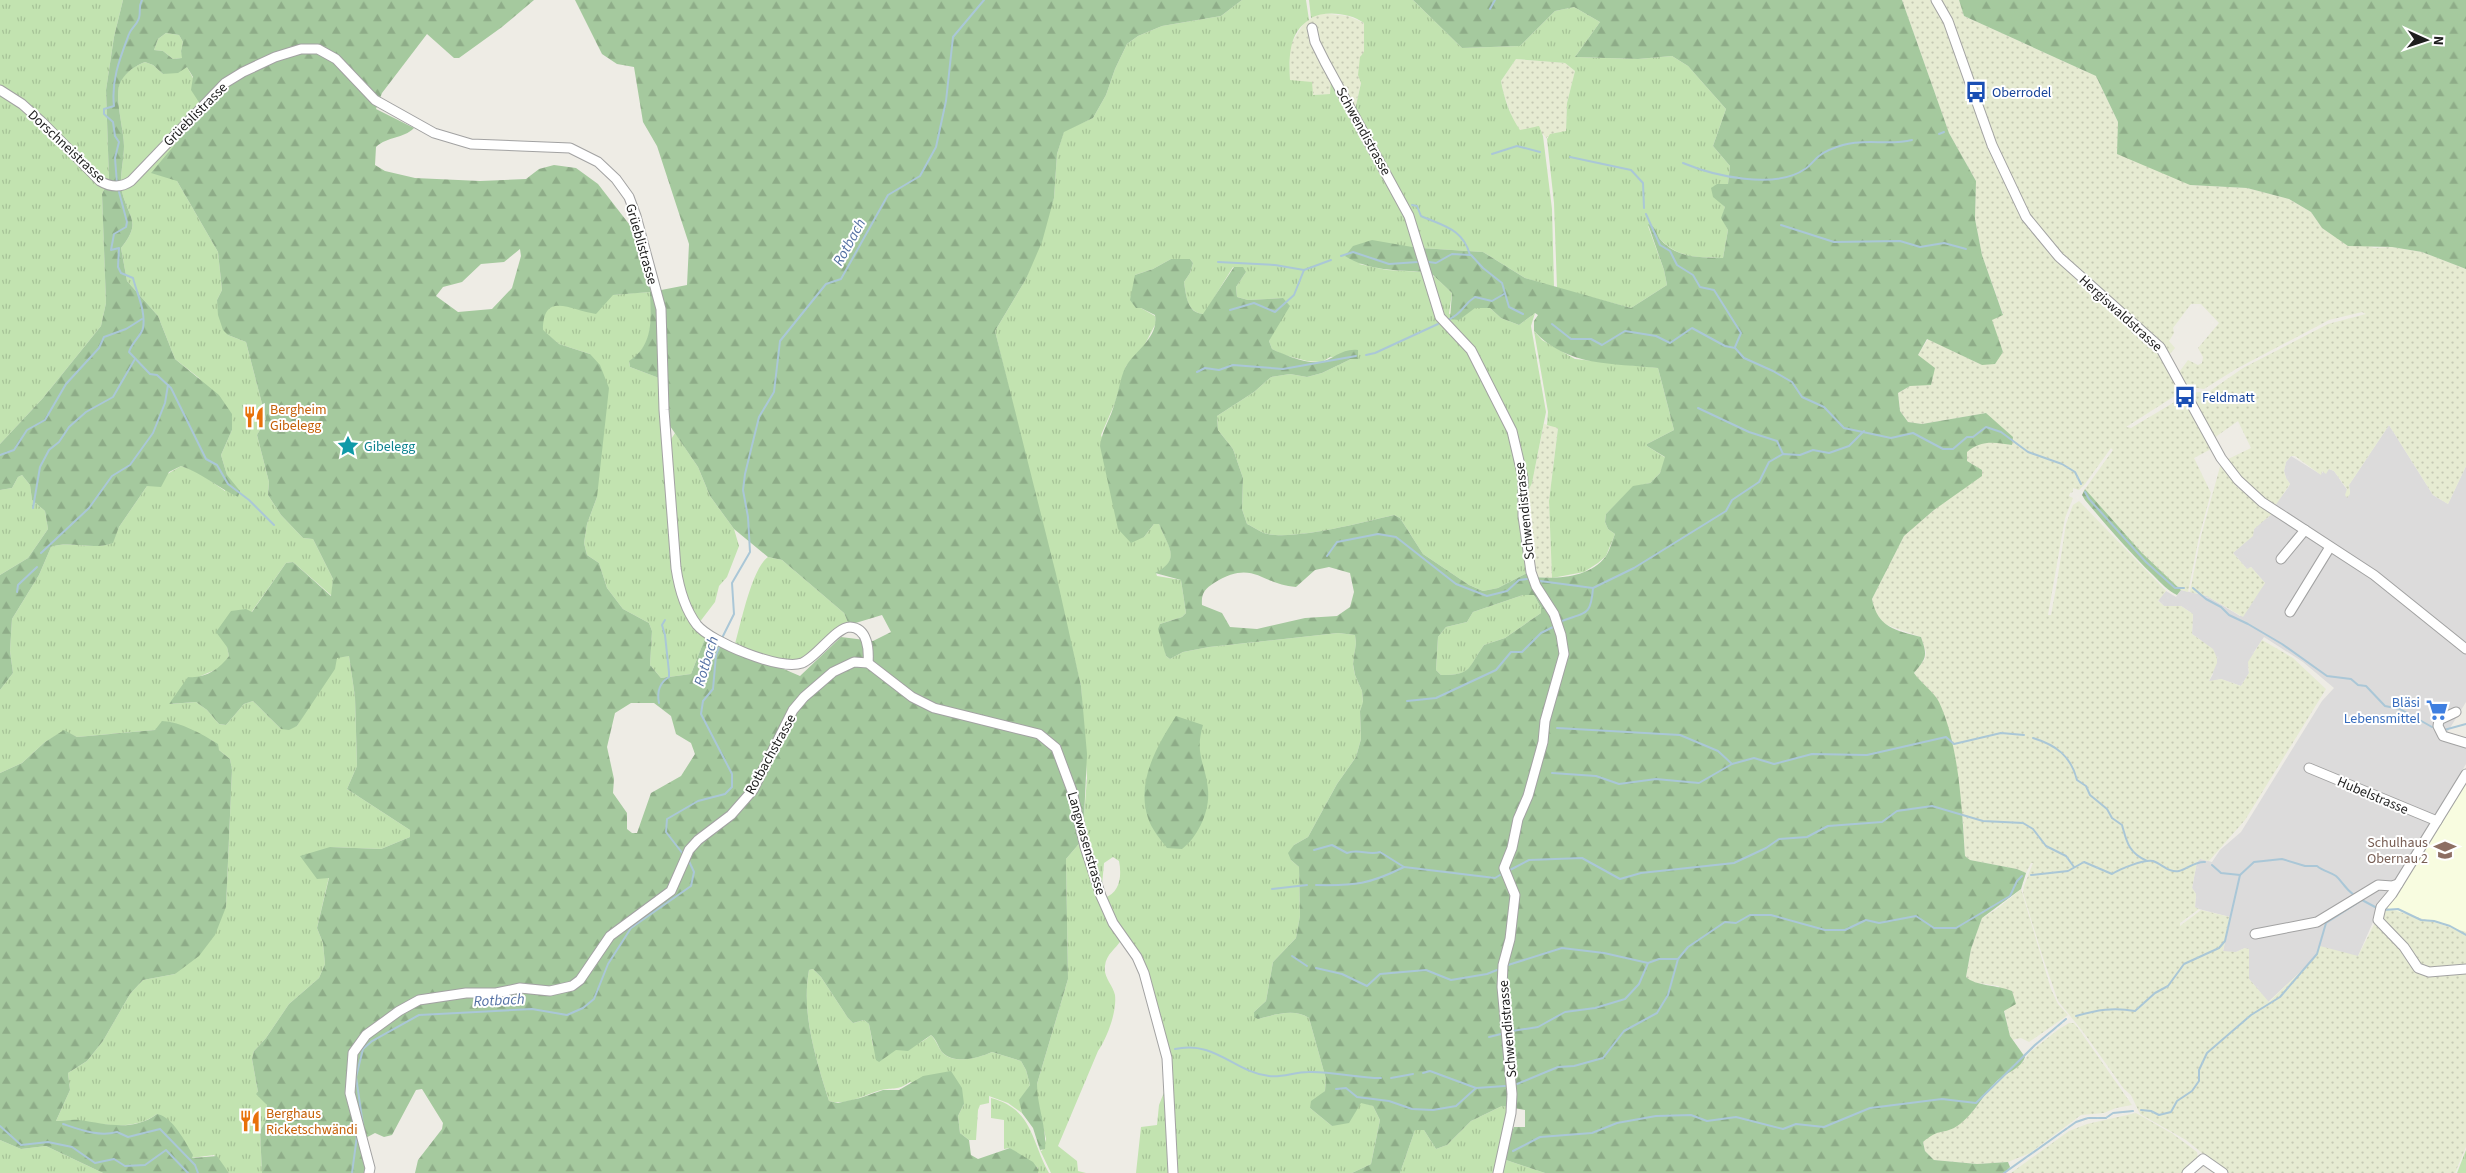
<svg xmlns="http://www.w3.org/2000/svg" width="2466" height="1173" font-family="'Source Sans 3',sans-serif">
<defs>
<pattern id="farmland-dots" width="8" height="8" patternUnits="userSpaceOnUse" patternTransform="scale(1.25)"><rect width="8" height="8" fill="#e6ebd2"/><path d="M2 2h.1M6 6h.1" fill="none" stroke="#c5c9b4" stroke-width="1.8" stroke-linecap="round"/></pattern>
<pattern id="grass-tufts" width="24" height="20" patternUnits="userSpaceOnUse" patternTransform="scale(1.25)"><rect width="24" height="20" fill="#c2e3b0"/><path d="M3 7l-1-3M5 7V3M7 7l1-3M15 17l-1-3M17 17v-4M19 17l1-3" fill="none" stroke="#a6c297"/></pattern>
<pattern id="forest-firs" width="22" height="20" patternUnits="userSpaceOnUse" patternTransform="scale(1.25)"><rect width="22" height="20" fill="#a5c99e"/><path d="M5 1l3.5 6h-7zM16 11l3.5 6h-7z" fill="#8eac88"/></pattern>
</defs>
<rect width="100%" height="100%" fill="#eeece5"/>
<polygon fill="#dcdbdb" points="2389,425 2433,495 2448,504 2466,466 2466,702 2442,741 2466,747 2466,764 2377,913 2358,956 2313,960 2268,1002 2249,979 2245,948 2236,952 2223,952 2230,917 2195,908 2196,894 2192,888 2197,862 2200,859 2212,862 2220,850 2241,832 2322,701 2334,688 2303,662 2264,637 2254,652 2248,667 2249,673 2241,686 2221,679 2211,682 2209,681 2213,674 2202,641 2192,634 2193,614 2181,606 2164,606 2158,600 2166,591 2176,597 2181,590 2207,596 2240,616 2265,583 2251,567 2247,569 2233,553 2252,536 2254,529 2285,492 2290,484 2286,478 2284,471 2286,462 2291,456 2320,474 2329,469 2334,471 2350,494 2349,485"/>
<polygon fill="#f8fce0" points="2466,782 2466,932 2383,907"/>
<g fill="url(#farmland-dots)">
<polygon points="1902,0 1933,0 1938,7 2027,224 2159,351 2181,392 2126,427 2131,428 2183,397 2213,448 2194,458 2211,493 2199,537 2188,592 2181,590 2142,553 2085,489 2113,450 2111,448 2085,484 2079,490 2073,488 2073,492 2070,493 2069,496 2073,498 2065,518 2048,615 2051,615 2056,588 2066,524 2073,505 2079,501 2166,591 2158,601 2164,606 2181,606 2193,614 2192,634 2213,649 2217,658 2217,663 2209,681 2221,679 2241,686 2249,673 2248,662 2262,640 2293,658 2326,689 2245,820 2209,861 2200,859 2197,862 2192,888 2196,894 2195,907 2199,909 2180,923 2180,926 2201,910 2230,917 2223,951 2236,952 2245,948 2249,949 2249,979 2269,1002 2313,960 2320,946 2358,956 2383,907 2466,932 2466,1147 2455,1173 2227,1173 2186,1140 2140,1114 2131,1095 2124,1089 2084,1033 2058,1001 2042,955 2023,893 2024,886 2033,863 2031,863 2026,873 2017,869 1970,860 1965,856 1963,821 1938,700 1924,687 1914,673 1925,659 1926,652 1921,637 1884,624 1875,612 1872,599 1904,536 1934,510 1973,465 1967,461 1966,452 1976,444 1992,441 2012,445 1986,413 1922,424 1908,422 1900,411 1898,393 1910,386 1918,355 1928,339 1982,365 2003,352 1991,320 2003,314 1982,255 1975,219 1976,181 1949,133"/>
<polygon points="1941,0 1959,0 1964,16 2096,76 2118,122 2190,185 2247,188 2289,199 2311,212 2322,228 2374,248 2392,247 2422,252 2466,269 2466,466 2448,504 2433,495 2389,425 2349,485 2350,494 2347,498 2345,495 2347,489 2334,471 2329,469 2326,474 2322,471 2321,475 2295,456 2291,456 2286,462 2284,471 2286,478 2290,484 2275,506 2262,498 2239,477 2226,460 2251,448 2238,421 2214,438 2190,393 2210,391 2243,368 2328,324 2366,314 2362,312 2329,320 2236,369 2204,389 2187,387 2180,371 2188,360 2198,365 2202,363 2203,357 2198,348 2219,323 2201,304 2191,304 2173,328 2174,333 2169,341 2175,348 2169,355 2074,268 2036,227 2005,170"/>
<polygon points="1319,13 1348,16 1364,23 1364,53 1360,57 1361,82 1355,110 1331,81 1331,94 1313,95 1312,90 1290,80 1289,47 1304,23"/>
<polygon points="1516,59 1565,63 1575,71 1567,103 1566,131 1547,137 1547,139 1543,134 1520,130 1514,122 1504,95 1501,81"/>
<polygon points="1544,424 1558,427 1549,501 1552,578 1533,577 1525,553 1527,493 1532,483"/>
<polygon points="2221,463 2238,488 2273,513 2254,529 2253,536 2233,553 2247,569 2251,567 2265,583 2243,617 2207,596 2190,592 2201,536"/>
<polygon points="2021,889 2051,989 2058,1004 2068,1015 2029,1042 2021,1038 2012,1040 2010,1036 1999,986 1971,982 1966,977 1971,949 1982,918 1997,909"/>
<polygon points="2069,1023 2074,1023 2078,1028 2132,1105 2116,1108 2104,1113 2081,1115 2030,1153 2008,1162 1977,1164 1934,1160 1925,1151 1923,1141 1934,1132 1954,1128 1968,1116 1997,1082 2023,1062 2030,1052 2059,1029"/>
<polygon points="2136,1113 2173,1134 2197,1152 2198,1158 2185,1173 2011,1173 2069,1131 2087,1124"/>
</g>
<g fill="url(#grass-tufts)">
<polygon points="0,0 123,0 114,37 106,90 109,180 102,194 106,303 101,326 43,398 0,444"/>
<path d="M1242 0H1306L1309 20C1288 33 1289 59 1290 80L1312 82 1313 95 1330 94 1331 81 1385 170 1418 248 1359 264 1387 270 1424 272 1436 311 1461 340 1509 428 1516 451 1529 572 1498 588 1483 591 1469 585 1423 554 1400 518 1394 515C1365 522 1295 540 1268 534 1261 533 1254 527 1247 524L1242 509 1243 478 1233 449 1218 430 1217 416 1254 392 1271 377 1290 374 1307 377 1322 373 1351 359H1358L1330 357 1322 362 1307 361 1284 355 1272 349 1269 341 1283 298 1248 300 1237 297 1236 287 1246 272 1233 267 1204 314C1187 313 1186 296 1184 282L1190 273 1193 263 1190 259H1171L1153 269 1135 275 1141 308 1155 316 1156 323 1144 346 1126 366 1115 403 1101 435 1144 537 1154 524H1159C1168 546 1182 559 1156 573L1157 576 1181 580 1186 613 1182 617 1160 624 1166 656 1170 659 1183 652 1209 647 1338 633 1355 635 1356 643 1353 665 1355 675 1362 691 1363 703 1360 711 1361 739 1356 757 1337 784 1308 837 1294 845 1291 860 1299 867 1300 916 1296 938 1273 962 1266 1001 1254 1012 1258 1019C1274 1015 1294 1008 1309 1018L1326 1079 1325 1091 1310 1108 1332 1126 1361 1102 1373 1106 1380 1120 1371 1164 1352 1173H1174L1171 1100 1154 1003 1104 898C1120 893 1122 876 1119 861L1113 857 1104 863 1102 885 1083 829 1087 778 1081 686 995 331 1026 279 1054 198 1057 154 1064 131 1093 118 1106 95 1115 69 1127 44 1138 36 1162 26 1221 16Z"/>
<path d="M1309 0H1413L1462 48 1520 46 1555 11 1574 7 1600 22 1575 57 1638 59 1672 56 1688 66 1726 109 1713 146 1730 166 1728 184H1717L1722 204 1725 207 1722 218 1728 230 1723 258C1698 257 1680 259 1661 240 1656 234 1654 230 1648 226L1664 270 1667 285 1631 308 1557 288 1554 203 1547 139 1550 134 1566 131 1567 103 1575 71 1565 63 1516 59 1501 81C1504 98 1510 116 1520 130L1539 126 1543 136 1552 209 1554 287 1525 278 1483 252 1421 248 1355 110 1361 83 1358 75 1360 57 1364 52V23C1351 13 1325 10 1311 18Z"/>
<polygon points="166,33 179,35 183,42 181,51 183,58 173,59 163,51 154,50 158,39"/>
<path d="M145 62 153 65 163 74 187 67 193 78 204 110 177 181 218 252 222 290 217 300 228 335 246 342 266 419 257 435 269 482 268 495 281 515 303 538 313 539 333 579 332 596 293 562 286 563 227 647 229 656 222 667 196 678 170 704 196 702 207 710 219 724 226 725 244 704 253 701 281 729 297 726 337 657 349 656 355 697 357 766 347 789 410 830V837L381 849 330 847 329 877 317 928 323 943 325 964 319 978 289 1004 266 1038 254 1051 252 1059 258 1092 267 1105V1118L260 1131 262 1173H229L214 1155 191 1158 157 1114C127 1136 91 1119 56 1121L70 1090 68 1073 87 1061 103 1041 130 994 143 980 175 974 226 907 232 770 230 759 219 750 213 741 170 722 155 730 77 737 64 731 45 742 22 763 0 773V690L13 673 10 651 12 619 39 575 51 547C71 540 92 551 112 543L119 527 147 486 181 466 198 472 225 491 227 475 221 455 232 430 199 378 175 359 158 316 127 281 121 248C142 222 129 219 122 192 119 178 124 160 124 146 124 129 113 94 121 80 127 71 135 66 145 62Z"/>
<polygon points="1434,276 1452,293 1449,314 1475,308 1490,308 1501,318 1519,325 1535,313 1531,326 1546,412 1532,483 1527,493 1519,451 1473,351 1444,321 1431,281"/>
<path d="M651 292C651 320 655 344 629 362L630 367 662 379 677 587 706 636 691 674 661 678 650 665 652 631 649 623 623 609 607 588 599 563 587 555 584 543 587 524 597 497 590 354 559 344 542 330C543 322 542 313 549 308 564 298 630 293 651 292Z"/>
<polygon points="1534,331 1542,340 1575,359 1658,368 1674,430 1647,444 1647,446 1666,458 1660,473 1650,483 1633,487 1606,514 1605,522 1608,529 1615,534 1606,556 1598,563 1584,572 1552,578 1549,501 1558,428 1547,425 1548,412"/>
<polygon points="675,433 698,467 710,496 734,529 739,546 727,577 719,586 715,602 699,623 682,594 668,444"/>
<polygon points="22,475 30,485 32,500 45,511 48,529 28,558 0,575 0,490 12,488 18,477"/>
<path d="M768 557 782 560 844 613 849 625 813 654 797 664 771 658 735 644C741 623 752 568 768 557Z"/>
<path d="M1523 595H1534L1541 608V613L1505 638 1484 645C1467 668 1474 675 1441 675L1436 670 1438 637 1446 627 1467 622 1473 612Z"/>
<path d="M1083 839 1121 940C1116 949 1106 954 1105 966 1103 977 1113 985 1115 995 1117 1012 1107 1038 1098 1051L1058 1146 1077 1161 1078 1171 1086 1173H1051L1040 1150 1042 1151 1046 1139 1037 1100V1084L1068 979 1066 859Z"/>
<path d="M813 969 821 977 848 1018 853 1023 864 1020 869 1024 873 1046C894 1050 914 1050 931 1035 936 1040 938 1047 942 1052 953 1065 979 1058 992 1052L1021 1061 1026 1070 1030 1085 1020 1100 1022 1113 1008 1103 989 1096V1103L980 1105 978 1110 976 1140H969L960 1133 958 1116 964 1104 910 1082C897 1091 894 1087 881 1090 863 1095 847 1106 829 1101 816 1059 801 1014 809 970Z"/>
<polygon points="1167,1085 1171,1173 1136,1173 1141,1127 1157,1125 1159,1105"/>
<path d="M991 1098C1033 1109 1031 1141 1049 1173H1038V1168L1010 1148 1004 1149V1120L991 1118Z"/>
<polygon points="1502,1106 1510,1107 1497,1173 1400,1173 1415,1130 1424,1130 1436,1149 1447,1145 1471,1121"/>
<polygon points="0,1140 21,1149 46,1146 103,1173 0,1173"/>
<polygon points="2466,1150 2466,1173 2457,1173"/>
<polygon points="1503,1159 1545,1173 1500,1173"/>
</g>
<g fill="url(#forest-firs)" fill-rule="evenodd">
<path d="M123 0H534L502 27 459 58H454L427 34 382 93 376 109 414 128C403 139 388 136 376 147L375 165 385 171 415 178 480 181 526 179 539 169 554 165 576 168 598 184 643 242 651 292 687 285 689 244 657 146 643 122 634 67 617 64 602 54 575 0H1242L1221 16 1162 26 1138 36 1127 44 1115 69 1106 95 1093 118 1064 132 1057 154 1054 198 1042 242 1026 279 995 331 1056 574 1081 686 1087 754 1083 839 1066 859 1068 979 1037 1084C1037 1106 1047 1128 1045 1149L1040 1150 1033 1128 1022 1113 1019 1100 1030 1085 1026 1070 1021 1061 992 1052C979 1058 954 1065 942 1052 938 1047 937 1040 931 1035L908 1051 896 1050 879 1062 876 1060 869 1024 864 1020 853 1023 848 1018 821 977 813 969 809 970C801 1014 816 1059 829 1101L838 1103 860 1098 883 1090H899L923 1076 951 1071 962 1088 964 1104 958 1116 960 1133 969 1140 971 1155 978 1159 1010 1148 1033 1162 1038 1169V1173H415L418 1160 442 1129 443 1123 422 1089 416 1090 392 1135 384 1137 375 1133 358 1142 365 1162 366 1173H262L260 1131 267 1118V1105L256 1094 258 1092 252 1059 254 1051 266 1038 289 1004 319 978 325 964 323 943 317 928 329 878 317 879 300 856 330 847 381 849 410 837V830L347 789 357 766 355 697 349 656 337 658 335 669 297 726 289 730 281 729 253 701 244 704 226 725 219 724 207 710 196 702 169 704 188 677C204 679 220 669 229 656L227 647 216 632 231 611 246 609 252 612 286 563 293 562 331 596 333 579 313 539 303 538 281 515 268 495 269 482 257 435 266 419 246 342 228 335 223 330 218 315 217 300 222 290 218 252 177 181 151 173 204 110 191 90 193 77 187 67 178 73 163 74 153 65 145 62C135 66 127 71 121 81 113 94 124 129 124 146 124 160 119 178 122 192 129 219 142 222 121 248L127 281 158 316 175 359 219 395 232 414V430L221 455 227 475 240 491 238 497C218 488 202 473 181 466L169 472 161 487 147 486 119 527 113 543C92 551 71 540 51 547L39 575 12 619 10 651 13 673 0 690V575L28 558 48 529 45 511 32 500 30 485 22 475 18 477 12 488 0 490V444L43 398 101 326 106 303 102 194 109 180 106 90 114 37ZM166 33 179 35 183 42 181 51 182 58 173 59 163 51 154 50 158 39ZM520 249 521 256 512 288 492 309 458 312 436 296 443 287 462 282 481 264 504 262ZM650 292C651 319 654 345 629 361L630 367 667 381 670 426 698 467 710 496 734 529 768 557 782 560 844 613 849 625 882 615 891 632 873 641 841 637 800 676 706 636 691 674 661 678 650 665 652 631 649 623 623 609 607 588 599 563 587 555 584 543 587 524 597 497 609 388 600 365 590 354 559 344 543 330C543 290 572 311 596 314L613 295ZM631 703H654L671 716 676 734 691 743 695 754 681 776 651 793 637 833H632L627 829V813L613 793 614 779 607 747 615 713Z"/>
<path d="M1413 0H1902L1949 133 1976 181 1975 219 1982 255 2003 315 1992 320 2003 352 1995 364 1982 365 1927 339 1918 355 1935 368 1931 385 1910 386 1898 393 1900 411 1908 422 1922 424 1986 413 2013 437 2012 445C1994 442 1981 440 1967 452V461L1982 470V476L1934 510 1904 536 1872 599C1878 628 1895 630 1921 637 1928 657 1926 658 1914 673 1920 682 1935 693 1939 702 1959 744 1962 809 1965 856L1970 860 2017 869 2026 873 2021 889 1982 918 1971 949 1966 977C1975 986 1998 985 2012 991L2016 1004 2004 1011 2010 1036 2025 1057C2021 1069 2005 1073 1996 1082 1982 1096 1972 1118 1954 1128 1941 1134 1938 1129 1923 1142L1925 1151 1934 1160 1977 1164 2008 1162 2010 1167 2005 1173H1545L1503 1159 1506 1145 1514 1127H1525V1110L1502 1106 1471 1121 1447 1145 1436 1149 1424 1130H1415L1400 1173H1352L1371 1164 1380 1120 1373 1106 1361 1103 1349 1123 1332 1126 1310 1108 1311 1101 1325 1091 1326 1079 1309 1018C1294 1008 1274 1015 1258 1019L1254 1017V1012L1266 1001 1273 962 1296 938 1300 916 1299 867 1291 860 1288 853 1294 845 1308 837 1337 784 1356 757 1361 739 1360 711 1363 702 1362 691 1355 675 1353 664 1356 643 1355 635 1338 633 1209 647 1183 652 1170 659 1166 656 1158 629 1160 624 1182 617 1186 613 1181 580 1155 573C1182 559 1168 547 1159 524H1154L1144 537 1131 543 1118 529 1100 446C1102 430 1111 418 1115 402 1119 391 1120 379 1125 368 1134 351 1159 338 1155 315L1141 308H1136L1130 300 1135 275 1153 269 1171 259H1190L1193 263 1190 273 1184 282C1186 295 1187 313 1203 314L1234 267H1243L1246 272 1236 287 1237 297 1248 300 1283 298 1290 306 1269 341 1272 349C1285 355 1305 364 1321 362 1334 359 1342 348 1358 350V359H1351L1322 373 1307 377 1290 374 1271 377 1254 392 1217 416 1218 430 1233 449 1243 478 1242 509 1247 524C1254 527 1261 533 1268 534 1295 540 1365 522 1394 515L1400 518 1423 554 1469 585 1483 591 1498 588 1529 572 1533 577C1557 579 1590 578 1606 556 1610 550 1612 541 1615 534L1608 529 1605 522 1606 514 1633 486 1650 483 1660 473 1665 457 1647 446V444L1674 430 1658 368C1613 363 1567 367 1534 331V321L1538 315 1535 313 1519 325 1501 318 1490 308H1475L1459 320 1450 319 1452 293 1433 275 1429 274 1421 248 1483 252 1525 278 1631 308 1667 285 1664 270 1648 224C1656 226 1656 233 1660 239 1677 259 1700 257 1723 258L1728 230 1721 218 1725 207 1713 197 1711 188 1717 184H1728L1730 166 1713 146 1726 109 1688 66 1672 56 1638 59 1575 57 1600 22 1574 7 1555 11 1520 46 1462 48ZM1329 567 1350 573 1354 592 1350 607 1337 616 1305 618 1257 629 1230 627 1222 613 1202 605C1201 593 1205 589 1214 583 1254 558 1261 585 1296 587L1315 570ZM1523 595H1534L1541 608V613L1505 638 1484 645C1467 668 1473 675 1441 675L1436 670 1438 637 1446 627 1467 622 1473 612Z"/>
<polygon points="1959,0 2466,0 2466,269 2422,252 2392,247 2348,246 2322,228 2311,212 2289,199 2247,188 2190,185 2117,154 2118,122 2096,76 1964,16"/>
<path d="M1372 240 1418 248 1424 272C1397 270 1369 271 1345 256L1353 246Z"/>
<path d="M2085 489 2142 553 2181 590 2177 595C2168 591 2161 583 2153 575 2129 552 2107 526 2085 500L2082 495Z"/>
<path d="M1176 716 1203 725C1194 755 1206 764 1208 790 1210 811 1198 837 1182 849L1167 848C1160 839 1151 828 1148 818 1136 781 1157 746 1176 716Z"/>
<path d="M162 721C181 722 202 734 218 744L219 750 230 759 232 770 226 907 215 935 199 956 175 974 143 980 130 994 103 1041 87 1061 68 1073 70 1090 56 1121C64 1121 72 1119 79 1120 107 1124 133 1132 157 1114 173 1117 185 1142 193 1155L192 1158 217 1156 229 1173H103L46 1146 21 1149 0 1140V773L22 763 45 742 64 730 77 737 155 730Z"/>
</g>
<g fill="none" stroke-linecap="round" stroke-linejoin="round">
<g stroke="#aac7d7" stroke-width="2">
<polyline points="1490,9 1495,0"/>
<polyline points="1939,134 1944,132"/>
<polyline points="1492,154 1517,146 1540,152"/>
<polyline points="1570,157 1631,170 1643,183 1644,208"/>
<path d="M1683 163C1714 176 1775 190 1805 169 1810 166 1814 160 1819 156 1825 151 1836 147 1843 145 1866 138 1889 146 1912 140"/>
<path d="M117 184 115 158 119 142 115 136 113 122 104 114V109L114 106C111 80 120 58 129 34 131 28 137 25 139 18 141 12 138 7 142 0"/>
<path d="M118 188 127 222 126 227 114 234 111 250 119 248 118 267 121 273 133 278C137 294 146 311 143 328 142 335 132 342 129 352L150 374 157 375 171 388 206 459 217 465 228 484 249 500 274 525"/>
<path d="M1412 205 1417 206 1421 216C1444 226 1463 229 1470 255"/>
<polyline points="1646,214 1660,245 1670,251 1677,265 1693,275 1700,287 1714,290 1741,333 1735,347"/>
<polyline points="1781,225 1834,242 1900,241 1920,247 1944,243 1966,249"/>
<polyline points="1341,256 1353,252 1389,264 1418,262"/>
<polyline points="1218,262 1275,265 1304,270"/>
<polyline points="1429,262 1436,263 1452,254 1471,255 1483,268 1502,283 1509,307 1523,314"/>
<polyline points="1230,310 1254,303 1275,312 1294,295 1304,270 1331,260"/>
<path d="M1448 320C1465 312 1462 305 1475 297L1492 301 1504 294"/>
<polyline points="1552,324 1571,339 1591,339 1602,345 1625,331 1656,336 1670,343 1692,328 1725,346 1735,348 1744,358 1773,371 1792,382 1802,397 1824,407 1844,428 1891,438 1913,433 1943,449 1953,449 1967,437 1973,437 1986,427 2001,432 2028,452 2062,464 2075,472 2081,484"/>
<polyline points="1366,355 1375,353 1438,324"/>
<polyline points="1197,372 1205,368 1219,370 1233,365 1283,369 1356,356"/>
<polyline points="1698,408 1749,432 1777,441 1783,454"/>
<polyline points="0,455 14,450 27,430 45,420 66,384 99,348 104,337 126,329 142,319"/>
<polyline points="2085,492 2089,499 2146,562 2175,588 2184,588"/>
<polyline points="33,508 40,467 49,450 59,442 69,427 86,412 113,397 135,359"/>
<polyline points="41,553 89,508 112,476 130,465 153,433 165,403 168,385"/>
<polyline points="1327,556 1337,542 1378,534 1396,537 1456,584 1487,596 1507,591 1519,580 1527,579"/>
<polyline points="1540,581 1593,588 1634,568 1726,511 1732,500 1759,482 1769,462 1783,454 1800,455 1813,450 1829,453 1849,446 1864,431"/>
<polyline points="2193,588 2206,599 2221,607 2229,615 2248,624 2282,644 2327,676 2351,679 2358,685 2366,686 2385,706 2400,709 2432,727"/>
<polyline points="17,592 18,585 37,567"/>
<path d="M1562 621C1586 612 1591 616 1593 588"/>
<polyline points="722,638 734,614 732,583 750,552 748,517 743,490 745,474 759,417 774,392 780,341 826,284 841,279 888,195 920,176 936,147 946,101 953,37 984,0"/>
<polyline points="1407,701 1436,698 1496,670 1511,652 1522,652 1541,633 1553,627"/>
<path d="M659 703C657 693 659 683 669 677V672L665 635 662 625 665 620"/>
<polyline points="1557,728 1680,735 1718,751 1732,764"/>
<polyline points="2444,730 2466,724"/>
<path d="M2033 738C2056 745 2071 756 2077 780L2086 786 2090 795 2107 809 2112 818 2122 825C2127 843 2129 853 2147 861"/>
<polyline points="1552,773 1596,776 1619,784 1656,779 1699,783 1732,764 1754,758 1774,764 1812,754 1867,755 1946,737 1954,744 2001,733 2024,735"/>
<path d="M1314 850 1332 845 1347 853C1359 848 1368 856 1380 852L1404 867 1495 878 1500 875"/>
<polyline points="683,854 666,832 667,819 698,801 725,794 732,787 732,774 701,714 703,701 713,689 716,655 720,645"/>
<polyline points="2212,865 2221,873 2240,875"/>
<polyline points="1510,870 1529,860 1582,858 1620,879 1641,873 1734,863 1766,848 1779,839 1807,837 1828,826 1882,822 1897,811 1932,806 1983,821 2023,823 2033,829 2046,846 2066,856 2074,867"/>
<path d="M2031 875 2068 871 2084 862 2112 874C2120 869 2144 859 2153 861 2162 864 2169 873 2179 871 2188 869 2195 861 2205 862"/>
<path d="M2240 875 2254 862 2282 859 2305 866H2317C2323 871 2330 872 2336 876 2342 881 2344 888 2354 895"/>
<path d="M1316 885C1355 886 1370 884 1404 867"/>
<polyline points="1272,889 1307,885"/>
<polyline points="2362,900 2377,908"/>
<polyline points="2383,910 2398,909 2421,920 2434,921 2450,926 2466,935"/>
<polyline points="1292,956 1307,966"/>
<polyline points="1508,965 1562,948 1604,953 1648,963 1659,959 1678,959"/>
<polyline points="1316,968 1342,974 1367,986 1380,974 1426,970 1451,980 1487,974 1497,970"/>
<path d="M2076 1016C2097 1010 2113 1007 2135 1011L2155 993 2168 986 2184 964 2219 948 2225 941 2240 875"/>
<polyline points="1512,1031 1538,1027 1565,1012 1595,1008 1625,999 1639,984 1648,963"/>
<polyline points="1489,1037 1501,1034"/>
<path d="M1175 1049C1215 1040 1234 1072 1269 1076 1281 1078 1295 1072 1308 1072 1332 1071 1356 1078 1381 1078"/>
<polyline points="1423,1073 1430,1071 1476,1088 1505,1086"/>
<polyline points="1391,1078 1413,1074"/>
<polyline points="1517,1084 1558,1067 1574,1066 1603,1058 1624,1031 1657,1013 1668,995 1678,959 1688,947 1725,922 1736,923 1750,915 1771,915 1825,930 1845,930 1866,920 1879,923 1916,916 1934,928 1956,928 2010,896 2017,881 2022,876"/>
<polyline points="1336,1089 1346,1088 1357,1097 1389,1101 1412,1109 1433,1110 1456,1106 1476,1088"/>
<polyline points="2141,1110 2151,1111 2159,1115 2171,1112 2177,1101 2192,1091 2199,1081 2199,1070 2207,1053 2251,1015 2280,997 2317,954 2326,923 2362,900"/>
<path d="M63 1124C81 1130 99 1137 117 1132L128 1137 160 1129 195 1165 198 1173"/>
<polyline points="363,1125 356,1077 363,1049 372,1041 419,1015 532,1009 567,1015 583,1008 594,999 608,964 631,928 691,886 694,872 688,859"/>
<polyline points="0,1126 21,1145 48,1142 72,1147 95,1163 114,1159 125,1166 145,1165 166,1150 188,1173"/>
<polyline points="1513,1151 1540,1137 1592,1133 1617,1123 1656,1116 1691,1115 1707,1121 1736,1117 1783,1129 1796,1124 1824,1127 1870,1108 1942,1099 1976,1103 2035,1045 2066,1019"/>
<polyline points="352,1173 357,1136"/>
<polyline points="2004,1173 2076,1122 2088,1118 2106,1118 2113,1113 2133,1111"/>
</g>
<g stroke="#a2a2a2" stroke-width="11">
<g id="minor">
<polyline points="1936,0 1948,21 1992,145 2026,217 2059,257 2160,347 2221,458 2238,480 2262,502 2374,575 2466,649"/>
<polyline points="1312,28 1315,42 1325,62 1409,216 1440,317 1471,350 1512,431 1523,478 1523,516 1531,572 1536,586 1554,614 1561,635 1564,654 1545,721 1543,742 1528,796 1518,819 1512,848 1504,868 1515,895 1510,939 1503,965 1502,987 1512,1094 1511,1113 1498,1173"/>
<path d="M0 90 22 104 42 122 100 181C110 187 121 188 131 181L225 83 243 72 275 57 301 49H318L336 59 375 100 434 133 471 144 570 148 598 162 616 179 629 197 636 216 661 309 664 410 676 568C679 588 684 608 697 625 711 642 780 671 802 663 817 657 836 627 850 627 868 628 869 650 868 663"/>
<polyline points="2281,559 2305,530"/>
<polyline points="2290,612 2330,547"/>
<polyline points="2456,712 2439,720 2438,726 2443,736 2466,743"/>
<polyline points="2309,768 2437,821"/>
<polyline points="2466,774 2392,894 2381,907 2378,920 2404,947 2418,968 2429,972 2466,969"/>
<polyline points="2255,934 2317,922 2378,885 2392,886 2398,884"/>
<polyline points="369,1173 370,1168 350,1093 353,1053 366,1035 399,1011 419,1000 466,993 496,993 520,988 550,991 572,986 580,980 610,936 671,891 689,850 698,840 731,815 753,790 793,710 804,697 833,672 854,662 868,663 912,697 934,708 1039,734 1056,748 1072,791 1085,847 1101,896 1113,923 1137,957 1144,973 1167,1058 1173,1173"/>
<polyline points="2187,1173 2203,1159 2223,1173"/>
</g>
</g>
<use href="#minor" stroke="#fff" stroke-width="9"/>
</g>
<defs>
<g id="bus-bare" transform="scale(1.725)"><path d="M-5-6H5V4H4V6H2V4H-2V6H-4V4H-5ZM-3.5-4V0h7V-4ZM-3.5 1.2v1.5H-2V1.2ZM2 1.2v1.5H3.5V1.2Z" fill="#1a4fb4" stroke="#fff" stroke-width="2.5" paint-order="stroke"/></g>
<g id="restaurant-bare" transform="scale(1.725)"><path d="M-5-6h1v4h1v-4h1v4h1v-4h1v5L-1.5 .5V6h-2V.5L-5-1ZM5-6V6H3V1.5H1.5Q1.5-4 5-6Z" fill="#e8710a" stroke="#fff" stroke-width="2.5" paint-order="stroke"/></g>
<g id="sight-bare" transform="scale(1.725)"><path d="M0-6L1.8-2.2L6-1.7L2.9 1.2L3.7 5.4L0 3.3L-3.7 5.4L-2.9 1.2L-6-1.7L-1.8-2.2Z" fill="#0f9aa8" stroke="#fff" stroke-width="2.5" paint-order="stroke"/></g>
<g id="supermarket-bare" transform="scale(1.725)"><path d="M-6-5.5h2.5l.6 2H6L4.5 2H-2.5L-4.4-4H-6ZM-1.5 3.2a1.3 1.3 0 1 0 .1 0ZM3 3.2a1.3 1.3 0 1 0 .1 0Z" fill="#3f7fe0" stroke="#fff" stroke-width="2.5" paint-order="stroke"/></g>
<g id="school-bare" transform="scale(1.725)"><path d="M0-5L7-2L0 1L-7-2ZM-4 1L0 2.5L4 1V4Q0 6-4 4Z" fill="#8d6e63" stroke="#fff" stroke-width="2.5" paint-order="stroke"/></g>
</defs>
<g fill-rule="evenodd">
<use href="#bus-bare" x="1976" y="92"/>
<use href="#bus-bare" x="2185" y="397"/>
<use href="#restaurant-bare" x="254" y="417"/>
<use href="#sight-bare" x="348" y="446"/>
<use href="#supermarket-bare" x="2437" y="710"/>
<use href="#school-bare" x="2445" y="850"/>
<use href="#restaurant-bare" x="250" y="1121"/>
</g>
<g text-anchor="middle" stroke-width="4" stroke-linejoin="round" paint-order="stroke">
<g font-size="14" fill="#164399" stroke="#fff" text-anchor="start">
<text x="1992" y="97">Oberrodel</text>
<text x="2202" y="402">Feldmatt</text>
</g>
<g font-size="14" fill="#1e1e1e" stroke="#fff">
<text transform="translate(195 114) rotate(-45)" y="5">Grüeblistrasse</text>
<text transform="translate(1364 131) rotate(61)" y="5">Schwendistrasse</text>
<text transform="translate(67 146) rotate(43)" y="5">Dorschneistrasse</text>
<text transform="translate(642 244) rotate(74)" y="5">Grüeblistrasse</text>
<text transform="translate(2121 313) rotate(42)" y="5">Hergiswaldstrasse</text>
<text transform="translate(1524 511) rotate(-96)" y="5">Schwendistrasse</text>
<text transform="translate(770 754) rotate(-61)" y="5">Rotbachstrasse</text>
<text transform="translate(2373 795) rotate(23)" y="5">Hubelstrasse</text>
<text transform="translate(1087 843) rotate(74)" y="5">Langwasenstrasse</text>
<text transform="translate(1507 1029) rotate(-95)" y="5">Schwendistrasse</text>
</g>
<g font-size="14" fill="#c56008" stroke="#fff" text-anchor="start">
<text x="270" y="414">Bergheim<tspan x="270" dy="16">Gibelegg</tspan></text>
<text x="266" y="1118">Berghaus<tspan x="266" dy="16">Ricketschwändi</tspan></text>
</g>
<g font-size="14" fill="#0d838f" stroke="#fff" text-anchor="start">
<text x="364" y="451">Gibelegg</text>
</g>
<g font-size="14" fill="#366cbe" stroke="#fff" text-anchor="end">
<text x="2420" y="707">Bläsi<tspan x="2420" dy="16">Lebensmittel</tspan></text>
</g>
<g font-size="14" fill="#785e54" stroke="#fff" text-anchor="end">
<text x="2428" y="847">Schulhaus<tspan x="2428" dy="16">Obernau 2</tspan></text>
</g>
<g font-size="15" font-style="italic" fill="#5471a4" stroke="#fff">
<text transform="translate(849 242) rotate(-61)" y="5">Rotbach</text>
<text transform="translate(706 661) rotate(-73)" y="5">Rotbach</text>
<text transform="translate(499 1000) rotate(-3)" y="5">Rotbach</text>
</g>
</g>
<g transform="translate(2426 40) rotate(93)" stroke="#ffffff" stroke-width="4" paint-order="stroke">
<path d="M0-4L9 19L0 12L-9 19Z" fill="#1e1e1e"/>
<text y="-8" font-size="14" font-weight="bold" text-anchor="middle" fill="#1e1e1e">N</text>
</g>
</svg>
